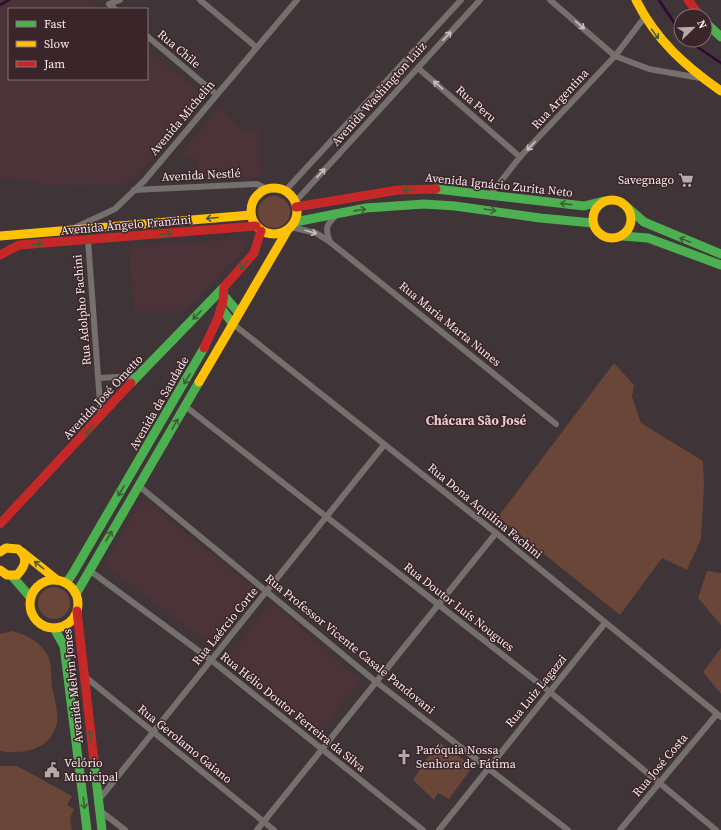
<svg xmlns="http://www.w3.org/2000/svg" width="721" height="830" font-family="'Source Serif 4',serif">
<rect width="100%" height="100%" fill="#3f3437"/>
<g fill="#4c3239">
<polygon points="0,0 88,0 99,9 9,9 9,79 147,79 147,49 199,92 199,97 136,176 124,184 55,186 11,178 0,178"/>
<polygon points="219,107 246,133 260,131 261,177 198,178 197,160 180,155"/>
<polygon points="241,239 246,244 245,249 185,311 134,311 128,247"/>
<polygon points="142,499 252,586 250,597 215,642 209,643 105,565"/>
<polygon points="271,602 360,680 319,735 226,661"/>
</g>
<g fill="#694637">
<circle cx="274" cy="212" r="16"/>
<polygon points="614,363 634,385 632,397 641,423 703,461 704,485 701,539 687,570 662,558 620,615 498,517"/>
<polygon points="707,571 721,573 721,625 698,598"/>
<circle cx="54" cy="603" r="16"/>
<path d="M12 631C27 635 39 641 47 654 52 662 51 678 52 687 54 696 59 715 57 723 51 750 22 755 0 751V634Z"/>
<polygon points="721,648 721,694 703,672"/>
<polygon points="438,742 473,766 449,799 438,793 434,800 413,780"/>
<polygon points="0,766 17,766 72,796 67,805 74,809 70,818 72,830 0,830"/>
</g>
<g fill="none" stroke-linecap="round" stroke-linejoin="round">
<g stroke="#2d0a31" stroke-width="2.5">
<polyline points="659,0 681,33"/>
<polyline points="0,5 9,0"/>
<polyline points="687,40 721,63"/>
</g>
<g stroke="#756f6e" stroke-width="6">
<polyline points="200,0 256,47"/>
<polyline points="550,0 615,56 649,69 700,78"/>
<polyline points="115,9 109,4 120,0"/>
<polyline points="147,36 216,94"/>
<polyline points="418,68 520,157"/>
<polyline points="134,190 257,184 267,189"/>
<polyline points="285,191 461,0"/>
<polyline points="490,195 520,157 615,56 644,18"/>
<polyline points="295,202 480,0"/>
<polyline points="291,227 316,233 330,242 556,424"/>
<polyline points="74,228 115,209 144,181 297,0"/>
<polyline points="88,240 101,417"/>
<path d="M330 242C324 226 327 225 338 213"/>
<polyline points="233,324 496,533 721,717"/>
<polyline points="99,378 138,376"/>
<polyline points="185,406 550,692 716,830"/>
<polyline points="139,486 375,681 568,830"/>
<polyline points="89,570 211,660 423,830"/>
<polyline points="83,675 274,830"/>
<polyline points="97,802 384,445"/>
<polyline points="99,810 125,830"/>
<polyline points="257,830 496,533"/>
<polyline points="439,830 605,623"/>
<polyline points="620,830 717,714"/>
</g>
<g stroke="#4caf50" stroke-width="9">
<polyline points="705,22 721,37"/>
<polyline points="436,189 584,206 604,201"/>
<polyline points="628,208 644,222 721,254"/>
<polyline points="295,222 366,208 424,204 455,206 540,218 593,223"/>
<polyline points="622,236 648,238 721,265"/>
<polyline points="225,297 238,312"/>
<polyline points="221,308 233,324"/>
<polyline points="131,383 224,287"/>
<polyline points="12,576 31,598"/>
<polyline points="65,582 67,582 73,573 204,348"/>
<polyline points="76,594 199,382"/>
<polyline points="54,628 64,646 87,830"/>
<polyline points="94,761 102,830"/>
</g>
<g stroke="#ffc107" stroke-width="9">
<path d="M636 0C656 40 685 66 721 91"/>
<circle cx="274" cy="211" r="23"/>
<circle cx="612" cy="219" r="19"/>
<polyline points="0,236 251,215"/>
<polyline points="199,382 287,231"/>
<path d="M0 552 6 548 18 549C28 557 26 566 17 575H7L0 570"/>
<polyline points="22,552 57,580"/>
<circle cx="54" cy="604" r="24"/>
</g>
<g stroke="#c62828" stroke-width="9">
<polyline points="688,0 700,16"/>
<polyline points="296,207 398,190 436,189"/>
<polyline points="0,255 19,245 256,226"/>
<polyline points="204,348 218,318 223,301 224,287 254,253 261,231"/>
<polyline points="0,524 131,383"/>
<polyline points="77,611 94,761"/>
</g>
</g>
<defs><path id="oneway-shaft" d="M-6 0H5M1.5-3L5.5 0L1.5 3" fill="none" stroke-width="1.6" stroke-linecap="round" stroke-linejoin="round"/></defs>
<g stroke="#c9bebf">
<use href="#oneway-shaft" transform="translate(580 25) rotate(41)"/>
<use href="#oneway-shaft" transform="translate(447 36) rotate(-47)"/>
<use href="#oneway-shaft" transform="translate(438 85) rotate(-139)"/>
<use href="#oneway-shaft" transform="translate(531 146) rotate(133)"/>
<use href="#oneway-shaft" transform="translate(321 173) rotate(-47)"/>
<use href="#oneway-shaft" transform="translate(311 232) rotate(16)"/>
</g>
<g stroke="#415c39">
<use href="#oneway-shaft" transform="translate(655 34) rotate(55)"/>
<use href="#oneway-shaft" transform="translate(409 190) rotate(177)"/>
<use href="#oneway-shaft" transform="translate(566 204) rotate(-173)"/>
<use href="#oneway-shaft" transform="translate(360 210) rotate(-8)"/>
<use href="#oneway-shaft" transform="translate(490 210) rotate(9)"/>
<use href="#oneway-shaft" transform="translate(212 218) rotate(175)"/>
<use href="#oneway-shaft" transform="translate(166 234) rotate(-5)"/>
<use href="#oneway-shaft" transform="translate(685 240) rotate(-158)"/>
<use href="#oneway-shaft" transform="translate(37 244) rotate(-4)"/>
<use href="#oneway-shaft" transform="translate(244 265) rotate(131)"/>
<use href="#oneway-shaft" transform="translate(197 315) rotate(134)"/>
<use href="#oneway-shaft" transform="translate(187 379) rotate(120)"/>
<use href="#oneway-shaft" transform="translate(175 424) rotate(-60)"/>
<use href="#oneway-shaft" transform="translate(89 430) rotate(133)"/>
<use href="#oneway-shaft" transform="translate(121 491) rotate(121)"/>
<use href="#oneway-shaft" transform="translate(109 536) rotate(-59)"/>
<use href="#oneway-shaft" transform="translate(39 565) rotate(-141)"/>
<use href="#oneway-shaft" transform="translate(90 736) rotate(-97)"/>
<use href="#oneway-shaft" transform="translate(84 803) rotate(83)"/>
</g>
<defs>
<g id="supermarket-bare" transform="scale(1.2)"><path d="M-6-5.5h2.5l.6 2H6L4.5 2H-2.5L-4.4-4H-6ZM-1.5 3.2a1.3 1.3 0 1 0 .1 0ZM3 3.2a1.3 1.3 0 1 0 .1 0Z" fill="#b6a9ab" stroke="#3a252a" stroke-width="2.5" paint-order="stroke"/></g>
<g id="church-bare" transform="scale(1.2)"><path d="M-1.2-6h2.4v3.5h3.3v2.4h-3.3V6h-2.4V-.1h-3.3v-2.4h3.3Z" fill="#b6a9ab" stroke="#3a252a" stroke-width="2.5" paint-order="stroke"/></g>
<g id="civic-bare" transform="scale(1.2)"><path d="M-.6-6.5H3V-4.5H.6V-3L4-1V1h2V6H-6V1h2V-1L-.6-3ZM-1.2 2.5V6h2.4V2.5Z" fill="#b6a9ab" stroke="#3a252a" stroke-width="2.5" paint-order="stroke"/></g>
</defs>
<g fill-rule="evenodd">
<use href="#supermarket-bare" x="686" y="180"/>
<use href="#church-bare" x="404" y="757"/>
<use href="#civic-bare" x="52" y="770"/>
</g>
<g text-anchor="middle" stroke-width="3" stroke-linejoin="round" paint-order="stroke">
<g font-size="12" fill="#f6e8ea" stroke="#3a252a">
<text transform="translate(179 49) rotate(40)" y="4">Rua Chile</text>
<text transform="translate(379 94) rotate(-48)" y="4">Avenida Washington Luiz</text>
<text transform="translate(560 99) rotate(-47)" y="4">Rua Argentina</text>
<text transform="translate(476 104) rotate(41)" y="4">Rua Peru</text>
<text transform="translate(182 118) rotate(-50)" y="4">Avenida Michelin</text>
<text transform="translate(201 175) rotate(-3)" y="4">Avenida Nestlé</text>
<text transform="translate(499 185) rotate(6)" y="4">Avenida Ignácio Zurita Neto</text>
<text transform="translate(126 225) rotate(-5)" y="4">Avenida Ângelo Franzini</text>
<text transform="translate(82 310) rotate(-95)" y="4">Rua Adolpho Fachini</text>
<text transform="translate(450 324) rotate(39)" y="4">Rua Maria Marta Nunes</text>
<text transform="translate(103 397) rotate(-47)" y="4">Avenida José Ometto</text>
<text transform="translate(159 403) rotate(-60)" y="4">Avenida da Saudade</text>
<text transform="translate(485 511) rotate(39)" y="4">Rua Dona Aquilina Fachini</text>
<text transform="translate(459 607) rotate(38)" y="4">Rua Doutor Luís Nougues</text>
<text transform="translate(225 626) rotate(-51)" y="4">Rua Laércio Corte</text>
<text transform="translate(350 644) rotate(39)" y="4">Rua Professor Vicente Casale Pandovani</text>
<text transform="translate(73 686) rotate(-96)" y="4">Avenida Melvin Jones</text>
<text transform="translate(536 691) rotate(-51)" y="4">Rua Luiz Lagazzi</text>
<text transform="translate(293 712) rotate(39)" y="4">Rua Hélio Doutor Ferreira da Silva</text>
<text transform="translate(185 744) rotate(39)" y="4">Rua Gerolamo Gaiano</text>
<text transform="translate(660 765) rotate(-50)" y="4">Rua José Costa</text>
</g>
<g font-size="12" fill="#f6e8ea" stroke="#3a252a" text-anchor="start">
<text x="674" y="184" text-anchor="end">Savegnago</text>
<text x="416" y="754">Paróquia Nossa<tspan x="416" dy="14">Senhora de Fátima</tspan></text>
<text x="64" y="767">Velório<tspan x="64" dy="14">Municipal</tspan></text>
</g>
<g font-size="13" font-weight="bold" fill="#e6cacf" stroke="#3a252a">
<text x="476" y="425">Chácara São José</text>
</g>
</g>
<rect x="8" y="8" width="140" height="72" fill="#3a252a" stroke="#857377"/>
<rect x="16" y="21" width="20" height="6" fill="#4caf50" stroke="#857377"/>
<text x="44" y="28" font-size="12" fill="#f6e8ea">Fast</text>
<rect x="16" y="41" width="20" height="6" fill="#ffc107" stroke="#857377"/>
<text x="44" y="48" font-size="12" fill="#f6e8ea">Slow</text>
<rect x="16" y="61" width="20" height="6" fill="#c62828" stroke="#857377"/>
<text x="44" y="68" font-size="12" fill="#f6e8ea">Jam</text>
<g transform="translate(693 28) rotate(67)"><circle r="19" fill="#3a252a" stroke="#857377"/>
<path d="M0-3L7 15L0 10L-7 15Z" fill="#b6a9ab"/>
<text y="-6" font-size="11" font-weight="bold" text-anchor="middle" fill="#f6e8ea">N</text>
</g>
</svg>
